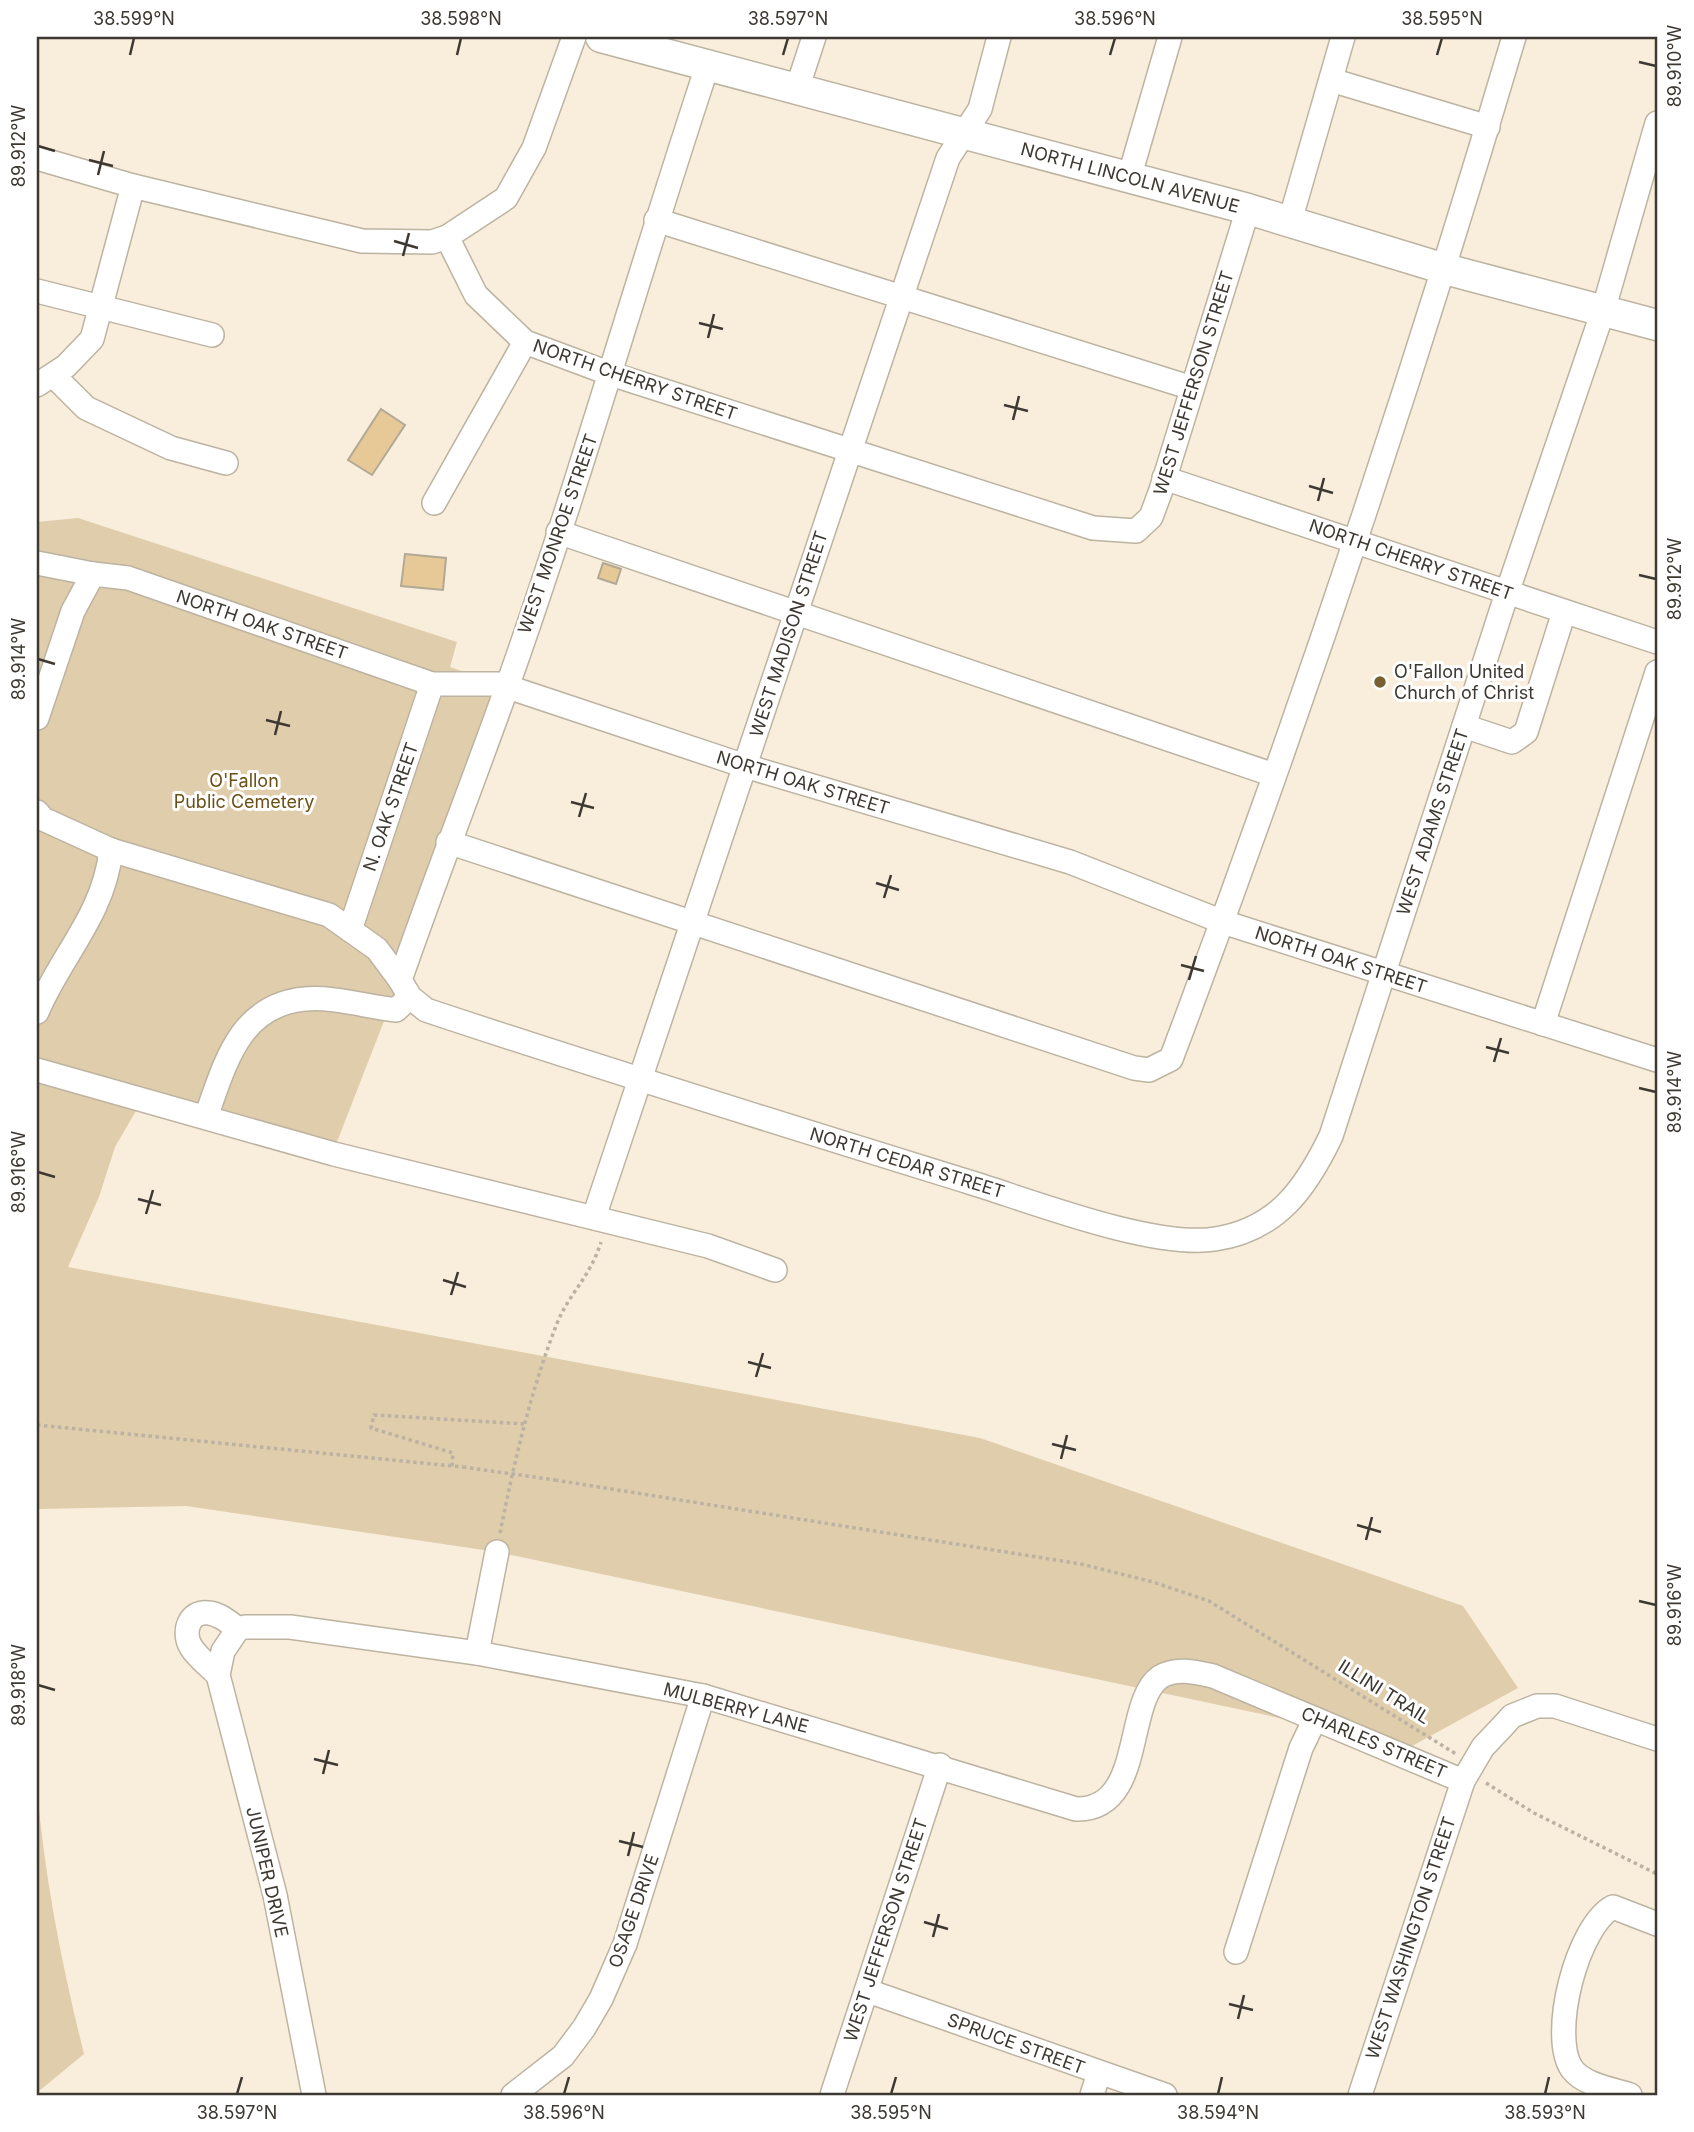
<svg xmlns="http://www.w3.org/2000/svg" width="1694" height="2132" font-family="Inter,sans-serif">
<rect width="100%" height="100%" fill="#f9eedc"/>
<g fill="#e0cdab">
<polygon points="78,518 457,642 450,667 499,684 400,980 335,1147 147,1092 115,1147 99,1197 68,1267 980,1438 1463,1606 1518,1688 1412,1746 497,1552 186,1506 37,1509 37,522"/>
<path d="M37 1789C45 1880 62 1966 84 2054L39 2091V2095H37Z"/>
</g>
<g fill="#e6c996" stroke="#b2a896" stroke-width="2">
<polygon points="381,409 405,425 372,475 348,460"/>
<polygon points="405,554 446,558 443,590 401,586"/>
<polygon points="603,563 621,569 616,584 598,578"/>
</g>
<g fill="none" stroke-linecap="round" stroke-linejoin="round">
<g stroke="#bdb3a1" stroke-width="26">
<g id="minor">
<path d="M708 64C639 271 580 482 507 687 472 785 434 882 400 980L410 997 426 1010C606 1070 788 1126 969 1182 1031 1201 1154 1249 1215 1239 1277 1230 1306 1188 1331 1136L1507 593 1603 311 1657 123"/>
<polyline points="1331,80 1488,127"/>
<polyline points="797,89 814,37"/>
<polyline points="37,158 133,186 362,241 432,242 447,237 506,198 534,148 574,37"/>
<polyline points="1129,178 1170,37"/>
<polyline points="656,220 1192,388"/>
<polyline points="1290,221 1343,37"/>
<polyline points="447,237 476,295 525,342 611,374 1093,528 1136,531 1151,517 1161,490 1248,209"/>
<polyline points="37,291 212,335"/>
<polyline points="53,375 86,408 171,448 226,463"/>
<polyline points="37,385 66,366 92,339 133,186"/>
<polyline points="1164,478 1657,642"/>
<polyline points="434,503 525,342"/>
<polyline points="558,532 1274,775"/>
<polyline points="37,563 93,574"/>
<polyline points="37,718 73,611 93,574 128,578 432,684 499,684 745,766 1070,862 1223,922 1657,1060"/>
<polyline points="1464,726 1512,742 1526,732 1564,612"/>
<polyline points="37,812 43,819 111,850 329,915 377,949 400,980"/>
<path d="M448 842 1134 1068 1149 1070 1171 1059C1298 723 1412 381 1514 37"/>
<polyline points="350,930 432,684"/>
<path d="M37 1012C61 955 104 915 111 850"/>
<polyline points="1543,1024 1657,672"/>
<polyline points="37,1070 334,1154 708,1246 775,1270"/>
<path d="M206 1117C225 1064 239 1005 305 999 331 996 369 1007 396 1010L410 997"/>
<polyline points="594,1217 948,158 980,109 999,37"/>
<polyline points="477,1653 497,1552"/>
<path d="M218 1675C210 1667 197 1657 191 1647 182 1632 189 1610 209 1613 220 1614 230 1623 238 1629"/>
<polyline points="1236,1952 1301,1748 1315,1719"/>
<polyline points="868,1991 1165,2095"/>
<path d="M314 2095 275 1895 218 1675 223 1651 238 1629 245 1627H290L477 1653 703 1696 1076 1809C1145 1811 1124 1702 1160 1677 1176 1667 1196 1672 1213 1676L1463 1781"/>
<polyline points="513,2095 563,2056 584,2028 601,1999 625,1944 703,1696"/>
<polyline points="832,2095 940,1765"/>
<polyline points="1092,2095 1099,2073"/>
<polyline points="1360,2095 1463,1781 1483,1747 1502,1727 1512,1716 1537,1706 1555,1706 1657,1739"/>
<path d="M1630 2095C1612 2089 1584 2085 1572 2069 1549 2036 1577 1926 1613 1907L1657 1924"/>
</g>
</g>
<g stroke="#bdb3a1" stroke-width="33">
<polyline id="major" points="601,37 1248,209 1445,269 1657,325"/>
</g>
<g stroke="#bbb2a3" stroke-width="3.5" stroke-dasharray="3.5 3.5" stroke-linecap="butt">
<polyline points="37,1425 463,1467"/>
<polyline points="452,1466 453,1453 371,1428 374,1415 525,1424"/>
<polyline points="555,1480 1081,1564 1153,1582 1209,1601 1456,1754"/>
<path d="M500 1533C514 1463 530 1393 556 1326 568 1294 590 1278 601 1242"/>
<polyline points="1486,1783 1534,1813 1657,1874"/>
</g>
<use href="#minor" stroke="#fff" stroke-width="23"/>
<use href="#major" stroke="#fff" stroke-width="30"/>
<polyline stroke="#bbb2a3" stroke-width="3.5" stroke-dasharray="3.5 3.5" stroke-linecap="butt" points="463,1467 555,1480"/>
</g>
<path fill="none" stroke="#3d3831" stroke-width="2.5" d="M130 55 134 38M457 55 461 38M783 55 788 38M1110 55 1115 38M1437 55 1442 38M1639 62 1656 66M38 146 55 151M89 160 113 166M98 175 104 151M394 241 418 248M403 256 409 233M699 323 723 329M708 338 714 314M1004 405 1028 411M1013 420 1019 396M1309 486 1333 493M1318 501 1324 478M1639 575 1656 579M38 659 55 664M266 720 290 726M275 735 281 711M571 802 594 808M579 817 586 793M876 883 899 890M884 898 891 875M1181 965 1204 971M1189 980 1196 956M1486 1047 1509 1053M1494 1062 1501 1038M1639 1088 1656 1092M38 1172 55 1177M138 1199 161 1205M146 1214 153 1190M443 1280 466 1287M451 1295 458 1272M748 1362 771 1368M756 1377 763 1353M1052 1444 1076 1450M1061 1459 1067 1435M1357 1525 1381 1532M1366 1540 1372 1517M1639 1601 1656 1605M38 1685 55 1690M314 1759 338 1765M323 1774 329 1750M619 1841 643 1847M628 1856 634 1832M924 1922 948 1929M933 1937 939 1914M1229 2004 1253 2010M1238 2019 1244 1995M237 2094 242 2077M564 2094 569 2077M891 2094 896 2077M1218 2094 1222 2077M1545 2094 1549 2077"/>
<circle fill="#796031" stroke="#fff" stroke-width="2.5" cx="1380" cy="682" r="7"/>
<g text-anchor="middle" stroke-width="6" stroke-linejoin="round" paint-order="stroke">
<g font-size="18" fill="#3d3831" stroke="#fff">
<text transform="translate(1130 178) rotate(15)" y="6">NORTH LINCOLN AVENUE</text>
<text transform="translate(635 380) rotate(19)" y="6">NORTH CHERRY STREET</text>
<text transform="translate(1194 383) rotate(-73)" y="6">WEST JEFFERSON STREET</text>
<text transform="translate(558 534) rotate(-71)" y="6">WEST MONROE STREET</text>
<text transform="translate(1411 560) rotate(19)" y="6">NORTH CHERRY STREET</text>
<text transform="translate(262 625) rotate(19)" y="6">NORTH OAK STREET</text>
<text transform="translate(789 634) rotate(-72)" y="6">WEST MADISON STREET</text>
<text transform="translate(803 783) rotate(17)" y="6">NORTH OAK STREET</text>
<text transform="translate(391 807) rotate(-71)" y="6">N. OAK STREET</text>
<text transform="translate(1433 822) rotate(-72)" y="6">WEST ADAMS STREET</text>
<text transform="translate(1341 960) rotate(18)" y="6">NORTH OAK STREET</text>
<text transform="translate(907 1163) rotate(17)" y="6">NORTH CEDAR STREET</text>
<text transform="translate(1384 1692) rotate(32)" y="6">ILLINI TRAIL</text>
<text transform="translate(736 1708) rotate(15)" y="6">MULBERRY LANE</text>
<text transform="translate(1374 1743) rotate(23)" y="6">CHARLES STREET</text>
<text transform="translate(267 1872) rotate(77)" y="6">JUNIPER DRIVE</text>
<text transform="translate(634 1911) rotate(-71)" y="6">OSAGE DRIVE</text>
<text transform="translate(886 1930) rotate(-72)" y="6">WEST JEFFERSON STREET</text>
<text transform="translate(1411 1938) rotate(-72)" y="6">WEST WASHINGTON STREET</text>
<text transform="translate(1016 2044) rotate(20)" y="6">SPRUCE STREET</text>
</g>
<g font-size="18" fill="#3d3831" stroke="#fff" text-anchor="start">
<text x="1394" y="678">O'Fallon United<tspan x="1394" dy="21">Church of Christ</tspan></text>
</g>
<g font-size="18" fill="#6c4f14" stroke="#fff">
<text x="244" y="787">O'Fallon<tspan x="244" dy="21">Public Cemetery</tspan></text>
</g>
</g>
<rect width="1694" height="2132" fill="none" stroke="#ffffff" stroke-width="77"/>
<rect x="38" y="38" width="1618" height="2056" fill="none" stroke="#3d3831" stroke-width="2.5"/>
<g font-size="18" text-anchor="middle" fill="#3d3831">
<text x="134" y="25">38.599°N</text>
<text x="461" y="25">38.598°N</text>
<text x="788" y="25">38.597°N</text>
<text x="1115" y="25">38.596°N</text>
<text x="1442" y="25">38.595°N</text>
<text transform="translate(1675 66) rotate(-90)" y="6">89.910°W</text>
<text transform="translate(19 146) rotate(-90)" y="6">89.912°W</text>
<text transform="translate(1675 579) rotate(-90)" y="6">89.912°W</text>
<text transform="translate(19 659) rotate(-90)" y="6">89.914°W</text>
<text transform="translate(1675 1092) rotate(-90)" y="6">89.914°W</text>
<text transform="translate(19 1172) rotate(-90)" y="6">89.916°W</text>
<text transform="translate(1675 1605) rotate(-90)" y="6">89.916°W</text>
<text transform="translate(19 1685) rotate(-90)" y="6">89.918°W</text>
<text x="237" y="2119">38.597°N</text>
<text x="564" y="2119">38.596°N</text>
<text x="891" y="2119">38.595°N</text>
<text x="1218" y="2119">38.594°N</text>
<text x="1545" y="2119">38.593°N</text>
</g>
</svg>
